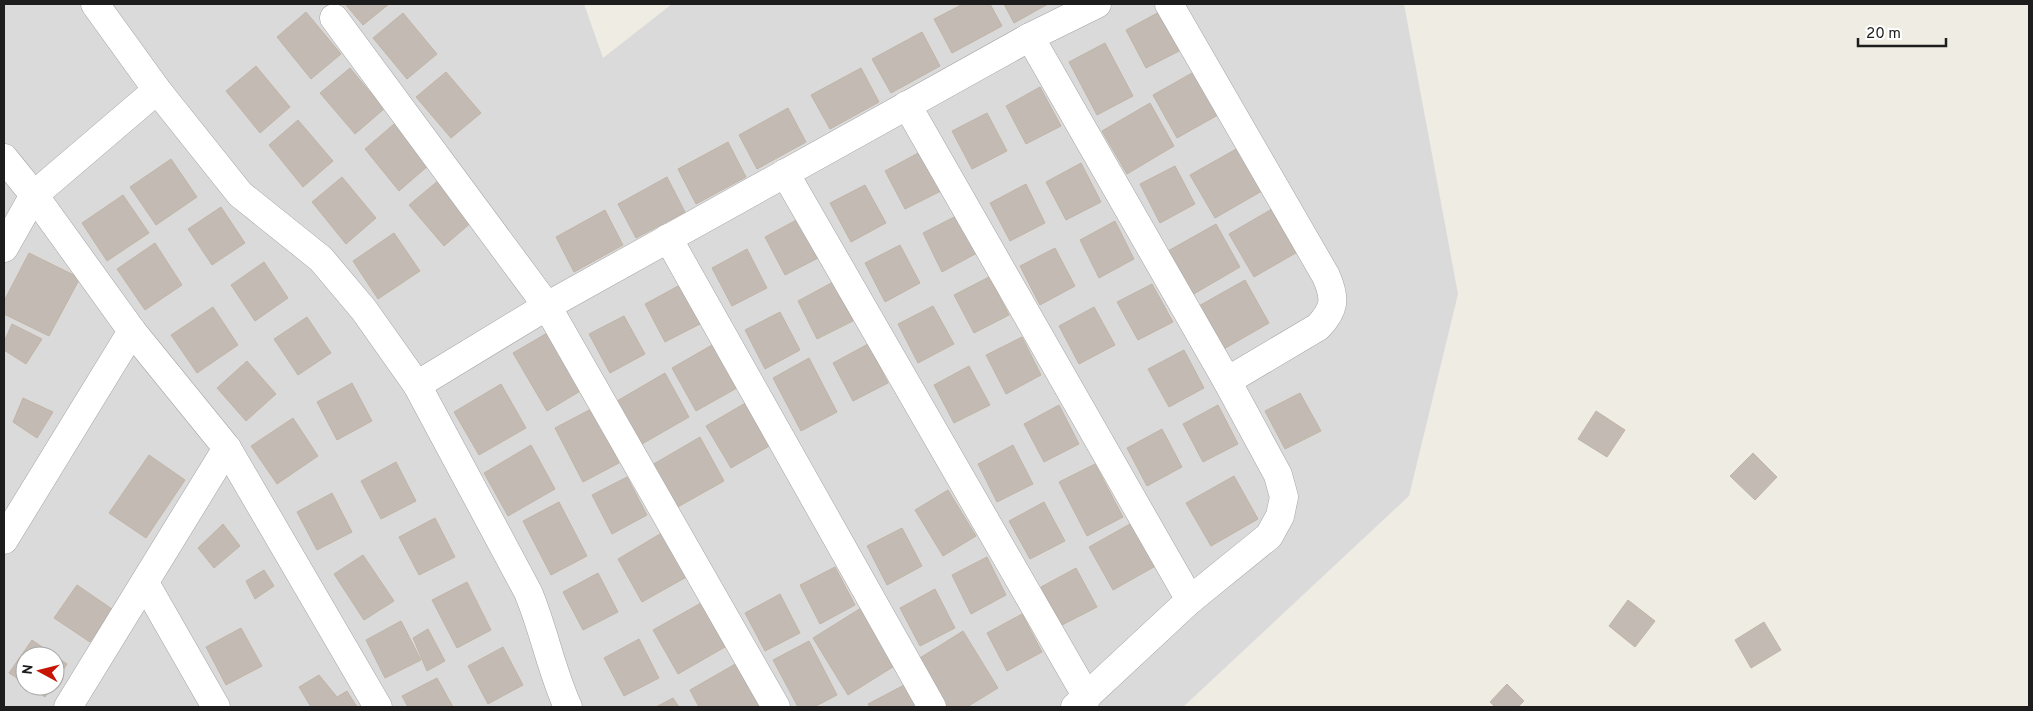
<svg xmlns="http://www.w3.org/2000/svg" width="2033" height="711" font-family="Overpass,sans-serif">
<rect width="100%" height="100%" fill="#eeece3"/>
<path fill="#dbdada" fill-rule="evenodd" d="M4 4H584L603 58 672 4H1404L1458 294 1409 496 1183 707H4ZM25 656H55V686H25Z"/>
<g fill="#c3bbb3" stroke="#c0b4a6">
<polygon points="345,4 389,4 363,25"/>
<polygon points="963,4 990,4 1002,26 952,53 934,19"/>
<polygon points="1004,4 1048,4 1014,23"/>
<polygon points="1161,11 1181,50 1146,68 1126,30"/>
<polygon points="306,12 341,54 311,79 277,37"/>
<polygon points="403,13 437,54 407,79 373,38"/>
<polygon points="922,32 940,66 891,93 872,59"/>
<polygon points="1105,43 1133,96 1097,115 1069,62"/>
<polygon points="256,66 290,107 260,133 226,91"/>
<polygon points="350,68 384,109 355,134 320,93"/>
<polygon points="861,68 879,102 830,129 811,95"/>
<polygon points="1201,68 1225,111 1177,138 1153,95"/>
<polygon points="446,72 481,113 451,138 416,97"/>
<polygon points="1040,87 1061,126 1026,144 1006,106"/>
<polygon points="1150,103 1174,146 1127,174 1102,131"/>
<polygon points="788,108 806,142 757,169 739,135"/>
<polygon points="987,113 1007,151 972,169 952,131"/>
<polygon points="298,120 333,161 303,187 269,145"/>
<polygon points="394,124 429,165 399,191 365,149"/>
<polygon points="728,142 746,177 696,204 678,169"/>
<polygon points="1238,148 1262,191 1215,218 1190,175"/>
<polygon points="920,152 941,191 905,209 885,171"/>
<polygon points="171,159 197,197 156,225 130,187"/>
<polygon points="1081,163 1101,202 1066,220 1046,182"/>
<polygon points="1175,166 1195,204 1160,223 1140,184"/>
<polygon points="342,177 376,218 346,244 312,202"/>
<polygon points="667,177 685,212 636,238 618,204"/>
<polygon points="439,180 473,221 444,246 409,205"/>
<polygon points="1026,184 1045,223 1010,241 990,203"/>
<polygon points="865,185 886,223 851,242 830,203"/>
<polygon points="123,195 149,233 107,261 82,223"/>
<polygon points="1277,206 1301,250 1254,277 1229,234"/>
<polygon points="221,207 245,243 212,265 188,229"/>
<polygon points="605,210 623,245 574,272 556,237"/>
<polygon points="958,215 977,253 942,272 923,233"/>
<polygon points="800,218 820,257 785,275 765,237"/>
<polygon points="1115,221 1134,259 1099,278 1080,240"/>
<polygon points="1216,224 1240,267 1192,295 1168,251"/>
<polygon points="394,233 420,271 378,299 353,261"/>
<polygon points="155,243 182,285 145,310 117,269"/>
<polygon points="900,245 920,283 885,302 865,263"/>
<polygon points="1055,248 1075,286 1040,305 1020,266"/>
<polygon points="747,249 767,288 732,306 712,268"/>
<polygon points="29,253 80,278 49,336 4,314 4,301"/>
<polygon points="264,262 288,298 255,321 231,285"/>
<polygon points="989,277 1009,315 974,333 954,295"/>
<polygon points="1245,280 1269,323 1222,350 1197,307"/>
<polygon points="833,282 853,321 817,339 798,301"/>
<polygon points="1152,284 1173,322 1138,340 1117,302"/>
<polygon points="680,285 700,324 665,342 645,304"/>
<polygon points="933,306 954,344 918,363 898,324"/>
<polygon points="213,307 238,345 197,373 171,335"/>
<polygon points="1094,307 1115,345 1079,364 1059,326"/>
<polygon points="780,312 800,350 765,369 745,330"/>
<polygon points="624,316 645,354 610,373 589,334"/>
<polygon points="307,317 331,353 298,375 274,339"/>
<polygon points="12,324 42,339 26,364 4,350 4,342"/>
<polygon points="554,329 587,387 547,411 513,353"/>
<polygon points="1022,337 1041,375 1006,394 986,355"/>
<polygon points="719,341 744,384 696,411 672,368"/>
<polygon points="868,344 888,383 853,401 833,363"/>
<polygon points="1184,350 1204,388 1169,407 1148,369"/>
<polygon points="809,358 837,412 801,431 773,378"/>
<polygon points="247,361 276,394 246,421 217,388"/>
<polygon points="969,366 990,405 954,423 934,385"/>
<polygon points="665,373 689,417 642,444 617,401"/>
<polygon points="352,383 372,421 337,440 317,402"/>
<polygon points="501,384 526,428 479,455 454,412"/>
<polygon points="1300,393 1321,431 1285,449 1265,411"/>
<polygon points="23,398 53,412 37,438 13,422"/>
<polygon points="754,398 778,441 731,468 706,426"/>
<polygon points="1059,405 1079,444 1044,462 1024,424"/>
<polygon points="1218,405 1238,444 1203,462 1183,424"/>
<polygon points="591,409 619,463 583,482 555,428"/>
<polygon points="1596,411 1625,430 1607,457 1578,439"/>
<polygon points="293,418 318,456 277,484 251,446"/>
<polygon points="1162,429 1182,467 1147,486 1127,448"/>
<polygon points="700,437 724,481 676,508 652,465"/>
<polygon points="531,445 555,489 508,516 484,473"/>
<polygon points="1013,445 1033,484 997,502 978,464"/>
<polygon points="1753,453 1777,477 1755,500 1730,476"/>
<polygon points="149,455 185,480 146,538 109,513"/>
<polygon points="396,462 416,501 381,519 361,481"/>
<polygon points="1095,464 1123,517 1087,536 1059,482"/>
<polygon points="1234,476 1258,519 1211,546 1186,503"/>
<polygon points="627,477 647,515 612,534 592,495"/>
<polygon points="948,490 976,536 943,556 915,510"/>
<polygon points="332,493 352,532 317,550 297,512"/>
<polygon points="559,502 587,556 551,575 523,521"/>
<polygon points="1044,502 1065,541 1030,559 1009,521"/>
<polygon points="435,518 455,557 419,575 399,537"/>
<polygon points="1137,520 1161,563 1113,590 1089,547"/>
<polygon points="223,524 240,546 214,568 198,548"/>
<polygon points="902,528 922,566 887,585 867,546"/>
<polygon points="665,531 690,575 642,602 618,559"/>
<polygon points="363,555 394,601 364,620 334,574"/>
<polygon points="987,557 1006,595 971,614 952,575"/>
<polygon points="835,567 855,605 820,624 800,585"/>
<polygon points="1076,568 1097,607 1062,625 1041,587"/>
<polygon points="264,570 274,586 255,599 246,581"/>
<polygon points="598,573 618,612 583,630 563,592"/>
<polygon points="467,582 491,630 457,648 432,600"/>
<polygon points="77,585 112,609 90,642 54,618"/>
<polygon points="935,589 955,628 920,646 900,608"/>
<polygon points="780,594 800,633 765,651 745,613"/>
<polygon points="1628,600 1655,621 1635,647 1609,626"/>
<polygon points="701,603 725,647 678,674 653,630"/>
<polygon points="861,608 896,665 848,695 813,638"/>
<polygon points="1022,614 1042,652 1007,671 987,633"/>
<polygon points="401,621 421,660 385,678 366,640"/>
<polygon points="1764,622 1781,650 1751,668 1735,640"/>
<polygon points="241,628 262,666 226,685 206,647"/>
<polygon points="428,629 445,661 427,671 413,638"/>
<polygon points="963,631 998,688 967,707 943,707 915,661"/>
<polygon points="639,639 659,678 624,696 604,658"/>
<polygon points="32,640 67,664 55,683 55,656 25,656 25,683 9,673"/>
<polygon points="809,641 837,695 814,707 798,707 773,660"/>
<polygon points="503,647 523,685 488,704 468,666"/>
<polygon points="737,663 762,706 699,707 690,690"/>
<polygon points="319,675 337,697 347,691 357,707 311,707 299,687"/>
<polygon points="437,678 453,707 408,707 402,696"/>
<polygon points="908,683 922,707 870,707 868,704"/>
<polygon points="1507,684 1524,701 1518,707 1495,707 1490,702"/>
<polygon points="29,686 53,686 45,697"/>
<polygon points="673,698 679,707 656,707"/>
</g>
<g fill="none" stroke-linecap="round" stroke-linejoin="round">
<g stroke="#a4a4a4" stroke-width="29">
<g id="minor">
<path d="M95 4 157 90 240 194 321 259 364 310 417 385 528 592C544 630 551 670 568 707"/>
<path d="M1169 4 1326 276C1336 299 1335 309 1318 327L1227 381"/>
<polyline points="334,18 547,306 776,707"/>
<polyline points="1030,37 1227,381 1278,475 1284,497 1280,516 1269,536 1190,600 1075,707"/>
<polyline points="907,105 1190,600"/>
<polyline points="4,158 34,195 132,331 227,448 378,707"/>
<polyline points="785,173 1087,697"/>
<polyline points="668,238 932,707"/>
<polyline points="4,248 34,195 157,90"/>
<polyline points="417,385 547,306 1030,37 1097,4"/>
<polyline points="4,540 132,331"/>
<polyline points="145,583 216,707"/>
<polyline points="68,707 227,448"/>
</g>
</g>
<use href="#minor" stroke="#fff" stroke-width="28"/>
</g>
<rect width="2033" height="711" fill="none" stroke="#1d1d1d" stroke-width="10"/>
<g transform="translate(40 671) rotate(277)"><circle r="24" fill="#ffffff" stroke="#a5a5a5"/>
<path d="M0-4L9 19L0 12L-9 19Z" fill="#c81503"/>
<text y="-8" font-size="14" font-weight="bold" text-anchor="middle" fill="#1d1d1d">N</text>
</g>
<path d="M1858 38v8h88v-8" fill="none" stroke="#1d1d1d" stroke-width="2.5"/>
<text x="1866" y="38" font-size="15" fill="#1d1d1d" stroke="#ffffff" stroke-width="4" paint-order="stroke">20 m</text>
</svg>
